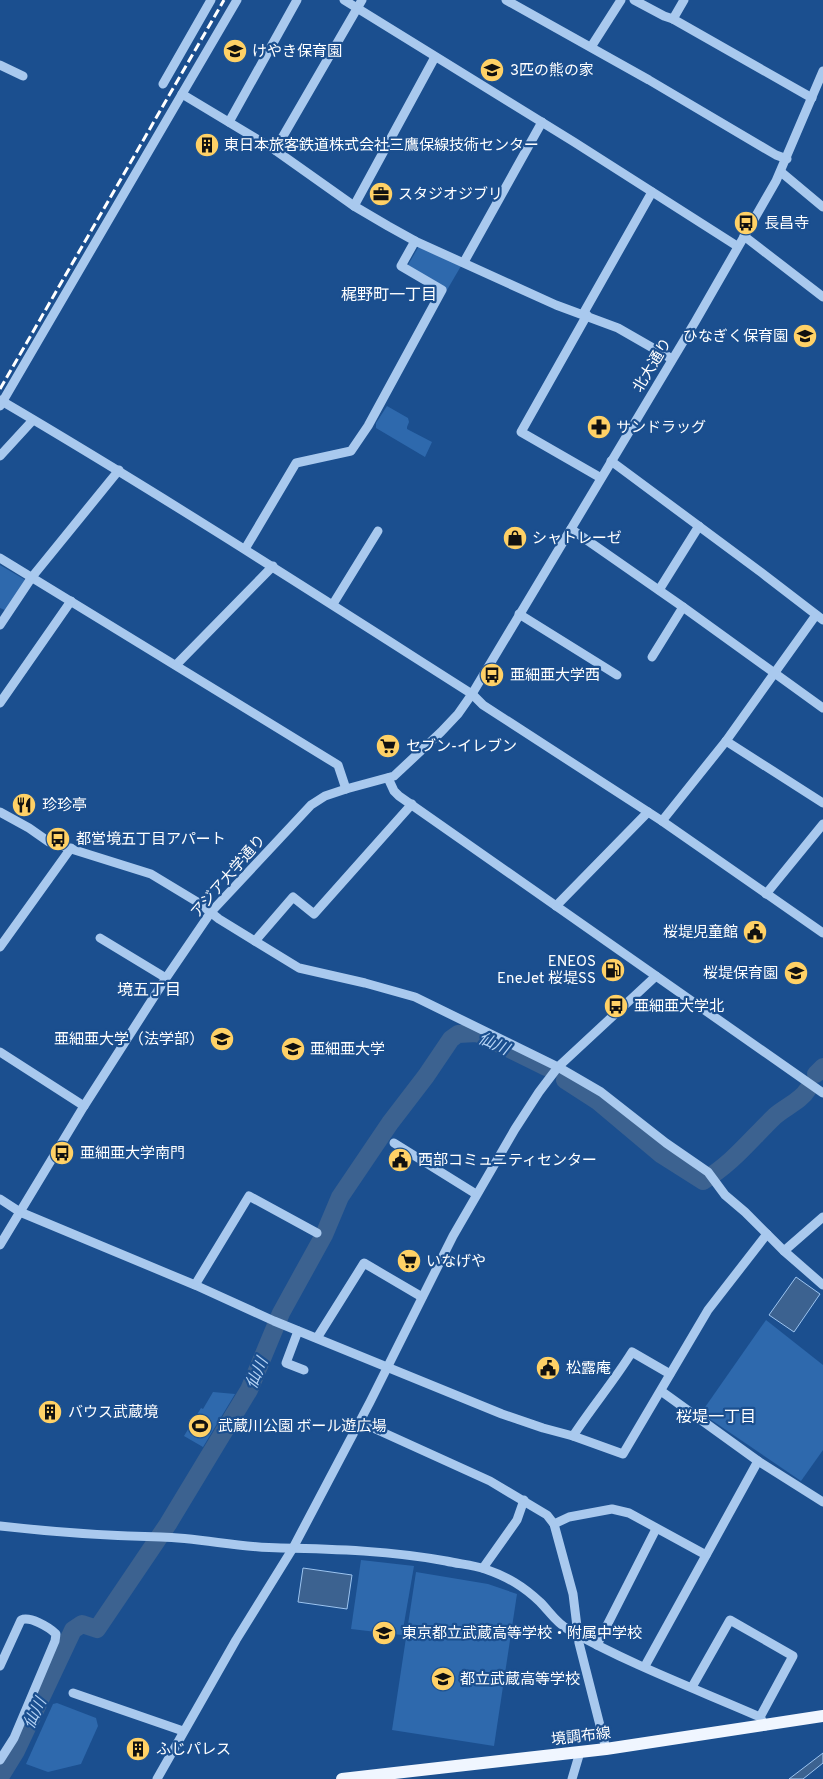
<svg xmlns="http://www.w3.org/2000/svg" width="823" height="1779" font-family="Overpass,'Noto Sans JP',sans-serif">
<rect width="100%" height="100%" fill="#1b4f8f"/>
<g fill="#2e69ad">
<polygon points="419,246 461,266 447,290 408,265"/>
<polygon points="387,406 408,418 409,422 407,427 407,429 432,442 425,457 376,428 376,423"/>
<polygon points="0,565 27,581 7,611 0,608"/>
<polygon points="766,1320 823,1365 823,1450 801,1481 701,1413"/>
<polygon points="213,1392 235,1394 203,1447 184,1436 201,1408 203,1409"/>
<polygon points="361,1560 414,1566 402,1635 351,1629"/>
<polygon points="416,1572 488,1584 517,1594 494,1746 392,1730"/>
<polygon points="57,1703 96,1718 98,1726 81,1764 48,1772 26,1764 53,1704"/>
</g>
<g fill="#3c6290" stroke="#9cc4f0">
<polygon points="796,1277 820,1294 794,1332 769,1315"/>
<polygon points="303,1568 352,1575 347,1609 298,1602"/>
<polygon points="823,1753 823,1763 803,1779 789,1779"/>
</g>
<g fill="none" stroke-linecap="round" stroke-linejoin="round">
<g stroke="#3c6290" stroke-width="18">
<polyline points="816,1074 823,1067"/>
<path d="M565 1080 599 1102 662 1155 703 1181C733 1163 750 1140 775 1116 785 1107 801 1101 808 1089"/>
<polyline points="0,1777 16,1751 73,1630 82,1624 97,1629 168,1524 249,1390 281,1313 324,1235 340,1197 390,1123 426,1076 451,1039 458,1034 477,1033 546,1067"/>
</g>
<g stroke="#a9c9ee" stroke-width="9">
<polyline points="237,0 182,94 275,150 354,206 388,226 415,241 556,305 618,328 672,359"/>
<polyline points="344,0 574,142 737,246"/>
<polyline points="506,0 649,80 776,155 787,159"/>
<polyline points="634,0 664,16 673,19 812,98"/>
<polyline points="673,19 684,0"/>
<polyline points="591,47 621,0"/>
<polyline points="0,65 23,76"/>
<polyline points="163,84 211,0"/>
<polyline points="229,122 297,0"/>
<polyline points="275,150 362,0"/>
<polyline points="781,172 823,207"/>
<polyline points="354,206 435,57"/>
<polyline points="744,236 823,297"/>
<polyline points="464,262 542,122"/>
<polyline points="583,314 652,192"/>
<polyline points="587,315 521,432 601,478"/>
<path d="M0 400C160 494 315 594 472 694L483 705 662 821 823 933"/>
<polyline points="0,406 182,94"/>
<polyline points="0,456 33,420"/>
<polyline points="611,461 762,573 823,620"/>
<polyline points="571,529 683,607 823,708"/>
<polyline points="245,549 296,463 351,451 368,426 442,290 401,266 415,241"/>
<polyline points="0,558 338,765 346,789"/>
<polyline points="659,590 699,526"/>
<polyline points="333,604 378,531"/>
<polyline points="519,614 617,675"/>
<polyline points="0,625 32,577 119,470"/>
<polyline points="652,657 683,607"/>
<polyline points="176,665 273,566"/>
<polyline points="0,703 71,601"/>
<polyline points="726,741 823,803"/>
<polyline points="388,778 394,791 399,796 823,1093"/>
<polyline points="0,812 29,828 49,842 151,874 199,903 219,919 299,968 365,983 415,997 558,1067 601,1092 666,1143 708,1172 725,1195 745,1212 784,1251 823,1285"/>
<polyline points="662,821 726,741 816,615"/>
<polyline points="766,894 823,824"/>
<polyline points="556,906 648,812"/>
<polyline points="100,938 166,978"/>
<polyline points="255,941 293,897 314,914 412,804"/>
<polyline points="0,947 71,848"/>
<polyline points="0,1052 84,1106"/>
<polyline points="394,1143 476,1194"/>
<polyline points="0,1199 20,1212 195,1285 274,1321 502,1414 543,1428 573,1436 623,1454 708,1310 767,1234"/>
<polyline points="0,1245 84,1106 166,978 211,912 311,805 325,796 346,789 394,776 441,732 458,714 472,694 695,322 776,181 823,71"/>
<polyline points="784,1251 823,1217"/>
<polyline points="195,1285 249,1196 317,1233"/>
<polyline points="298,1331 286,1363 304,1370"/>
<polyline points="317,1338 364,1263 422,1297"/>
<polyline points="661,1391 758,1461 823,1502"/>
<polyline points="360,1422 490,1481 547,1515 554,1524 573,1594 579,1643 606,1749"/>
<path d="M573 1436C592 1407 614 1381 632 1352L670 1374"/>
<polyline points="554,1524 569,1517 612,1509 629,1513 706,1555"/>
<path d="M0 1526C53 1532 107 1536 161 1537 201 1538 241 1548 281 1548 336 1549 392 1551 446 1561 459 1564 473 1565 485 1569 508 1577 523 1586 540 1602 550 1612 556 1623 569 1630 629 1664 696 1689 760 1717L765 1726"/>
<polyline points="483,1568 517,1520 524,1500"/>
<polyline points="597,1645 656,1529"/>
<path d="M0 1666 21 1620C30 1616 49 1627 56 1634L55 1641 14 1738 0 1760"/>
<polyline points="645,1666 758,1461"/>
<polyline points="692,1687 730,1620 793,1656 760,1717"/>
<polyline points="73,1693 183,1731"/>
<polyline points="157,1779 236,1640 293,1548 370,1402 453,1236 515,1129 539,1092 558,1067 656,976"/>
<polyline points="572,1779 580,1752"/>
</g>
<polyline stroke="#f0f6ff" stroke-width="12" points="342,1779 606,1749 823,1716"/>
<polyline stroke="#fff" stroke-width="3" stroke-dasharray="9 4" stroke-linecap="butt" points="0,389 224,0"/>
</g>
<defs>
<g id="school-disc" transform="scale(1.25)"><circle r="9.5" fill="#ffd166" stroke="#1b4f8f"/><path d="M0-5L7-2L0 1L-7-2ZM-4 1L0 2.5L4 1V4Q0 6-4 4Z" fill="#111"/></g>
<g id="building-disc" transform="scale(1.25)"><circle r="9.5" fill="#ffd166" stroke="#1b4f8f"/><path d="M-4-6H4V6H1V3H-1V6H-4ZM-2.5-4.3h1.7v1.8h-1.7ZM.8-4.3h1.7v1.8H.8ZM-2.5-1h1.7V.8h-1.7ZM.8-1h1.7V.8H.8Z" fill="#111"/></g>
<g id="office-disc" transform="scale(1.25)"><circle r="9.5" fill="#ffd166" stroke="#1b4f8f"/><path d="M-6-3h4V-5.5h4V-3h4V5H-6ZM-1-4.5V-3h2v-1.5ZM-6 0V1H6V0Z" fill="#111"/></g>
<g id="bus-disc" transform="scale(1.25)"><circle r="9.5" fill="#ffd166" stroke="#1b4f8f"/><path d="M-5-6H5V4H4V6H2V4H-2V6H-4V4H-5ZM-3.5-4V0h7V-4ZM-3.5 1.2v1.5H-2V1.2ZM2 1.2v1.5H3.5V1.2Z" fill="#111"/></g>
<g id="pharmacy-disc" transform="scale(1.25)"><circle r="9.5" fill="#ffd166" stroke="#1b4f8f"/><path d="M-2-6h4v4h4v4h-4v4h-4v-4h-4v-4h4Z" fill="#111"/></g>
<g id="shop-disc" transform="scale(1.25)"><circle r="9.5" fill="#ffd166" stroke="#1b4f8f"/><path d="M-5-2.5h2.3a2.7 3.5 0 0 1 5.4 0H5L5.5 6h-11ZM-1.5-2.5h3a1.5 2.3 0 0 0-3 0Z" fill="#111"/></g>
<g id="supermarket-disc" transform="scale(1.25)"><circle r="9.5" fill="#ffd166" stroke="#1b4f8f"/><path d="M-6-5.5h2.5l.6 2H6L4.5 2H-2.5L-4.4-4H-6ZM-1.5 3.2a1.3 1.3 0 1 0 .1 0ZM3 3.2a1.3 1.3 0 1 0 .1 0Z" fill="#111"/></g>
<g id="restaurant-disc" transform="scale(1.25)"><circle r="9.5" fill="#ffd166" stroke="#1b4f8f"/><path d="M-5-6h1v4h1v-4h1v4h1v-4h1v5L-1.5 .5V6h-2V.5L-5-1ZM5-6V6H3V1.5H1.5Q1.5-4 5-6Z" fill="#111"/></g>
<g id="civic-disc" transform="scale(1.25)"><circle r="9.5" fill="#ffd166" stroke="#1b4f8f"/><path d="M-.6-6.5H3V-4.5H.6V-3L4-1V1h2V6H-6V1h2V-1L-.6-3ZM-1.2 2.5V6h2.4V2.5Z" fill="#111"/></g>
<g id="fuel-disc" transform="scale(1.25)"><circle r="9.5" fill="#ffd166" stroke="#1b4f8f"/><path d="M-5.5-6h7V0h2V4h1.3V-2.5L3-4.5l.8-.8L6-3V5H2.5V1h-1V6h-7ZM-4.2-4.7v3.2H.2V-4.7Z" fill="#111"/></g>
<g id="university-disc" transform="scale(1.25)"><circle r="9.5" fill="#ffd166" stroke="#1b4f8f"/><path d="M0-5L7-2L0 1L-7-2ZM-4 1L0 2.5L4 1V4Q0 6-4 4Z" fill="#111"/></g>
<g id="stadium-disc" transform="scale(1.25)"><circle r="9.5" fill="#ffd166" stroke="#1b4f8f"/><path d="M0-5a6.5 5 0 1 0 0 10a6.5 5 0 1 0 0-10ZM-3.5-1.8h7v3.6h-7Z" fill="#111"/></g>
</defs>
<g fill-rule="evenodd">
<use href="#school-disc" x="235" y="51"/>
<use href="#school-disc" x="492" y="70"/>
<use href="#building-disc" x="207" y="145"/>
<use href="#office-disc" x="381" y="194"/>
<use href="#bus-disc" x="746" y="223"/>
<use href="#school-disc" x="805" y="336"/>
<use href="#pharmacy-disc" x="599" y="427"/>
<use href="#shop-disc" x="515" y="538"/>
<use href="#bus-disc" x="492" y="675"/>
<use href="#supermarket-disc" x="388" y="746"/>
<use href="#restaurant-disc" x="24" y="805"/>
<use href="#bus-disc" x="58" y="839"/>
<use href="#civic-disc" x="755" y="932"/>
<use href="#fuel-disc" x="613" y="970"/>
<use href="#school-disc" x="796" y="973"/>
<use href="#bus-disc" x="616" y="1006"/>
<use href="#university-disc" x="222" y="1039"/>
<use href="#university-disc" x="293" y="1049"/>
<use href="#bus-disc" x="62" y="1153"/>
<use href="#civic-disc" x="400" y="1160"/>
<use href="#supermarket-disc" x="409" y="1261"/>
<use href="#civic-disc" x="548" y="1368"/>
<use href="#building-disc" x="50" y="1412"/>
<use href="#stadium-disc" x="200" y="1426"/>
<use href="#school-disc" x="384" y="1633"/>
<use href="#school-disc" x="443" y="1679"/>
<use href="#building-disc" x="138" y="1749"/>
</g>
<g text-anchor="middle" stroke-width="4.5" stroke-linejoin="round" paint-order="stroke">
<g font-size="15" fill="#fff" stroke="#1b4f8f" text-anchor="start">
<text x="252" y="56">けやき保育園</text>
<text x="510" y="75">3匹の熊の家</text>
<text x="224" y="150">東日本旅客鉄道株式会社三鷹保線技術センター</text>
<text x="398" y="199">スタジオジブリ</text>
<text x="764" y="228">長昌寺</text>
<text x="788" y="341" text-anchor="end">ひなぎく保育園</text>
<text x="616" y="432">サンドラッグ</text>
<text x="532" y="543">シャトレーゼ</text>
<text x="510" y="680">亜細亜大学西</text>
<text x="406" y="751">セブン-イレブン</text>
<text x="42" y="810">珍珍亭</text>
<text x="76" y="844">都営境五丁目アパート</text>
<text x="738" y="937" text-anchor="end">桜堤児童館</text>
<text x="596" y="966" text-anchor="end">ENEOS<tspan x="596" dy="17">EneJet 桜堤SS</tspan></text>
<text x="778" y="978" text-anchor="end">桜堤保育園</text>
<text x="634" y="1011">亜細亜大学北</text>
<text x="204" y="1044" text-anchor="end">亜細亜大学（法学部）</text>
<text x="310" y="1054">亜細亜大学</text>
<text x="80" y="1158">亜細亜大学南門</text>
<text x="418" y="1165">西部コミュニティセンター</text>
<text x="426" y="1266">いなげや</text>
<text x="566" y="1373">松露庵</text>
<text x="68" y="1417">バウス武蔵境</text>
<text x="218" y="1431">武蔵川公園 ボール遊広場</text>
<text x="402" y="1638">東京都立武蔵高等学校・附属中学校</text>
<text x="460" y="1684">都立武蔵高等学校</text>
<text x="156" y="1754">ふじパレス</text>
</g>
<g font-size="15" fill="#fff" stroke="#1b4f8f">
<text transform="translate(652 365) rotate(-59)" y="5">北大通り</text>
<text transform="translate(228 876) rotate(-49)" y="5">アジア大学通り</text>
<text transform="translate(581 1736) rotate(-7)" y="5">境調布線</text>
</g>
<g font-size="16" fill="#fff" stroke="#1b4f8f">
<text x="389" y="300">梶野町一丁目</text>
<text x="149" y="995">境五丁目</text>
<text x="716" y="1422">桜堤一丁目</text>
</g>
<g font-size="16" font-style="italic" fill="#b5d3f5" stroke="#1b4f8f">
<text transform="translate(494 1043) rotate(24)" y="6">仙川</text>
<text transform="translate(256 1373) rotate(-67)" y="6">仙川</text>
<text transform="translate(34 1713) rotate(-65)" y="6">仙川</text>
</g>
</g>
</svg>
